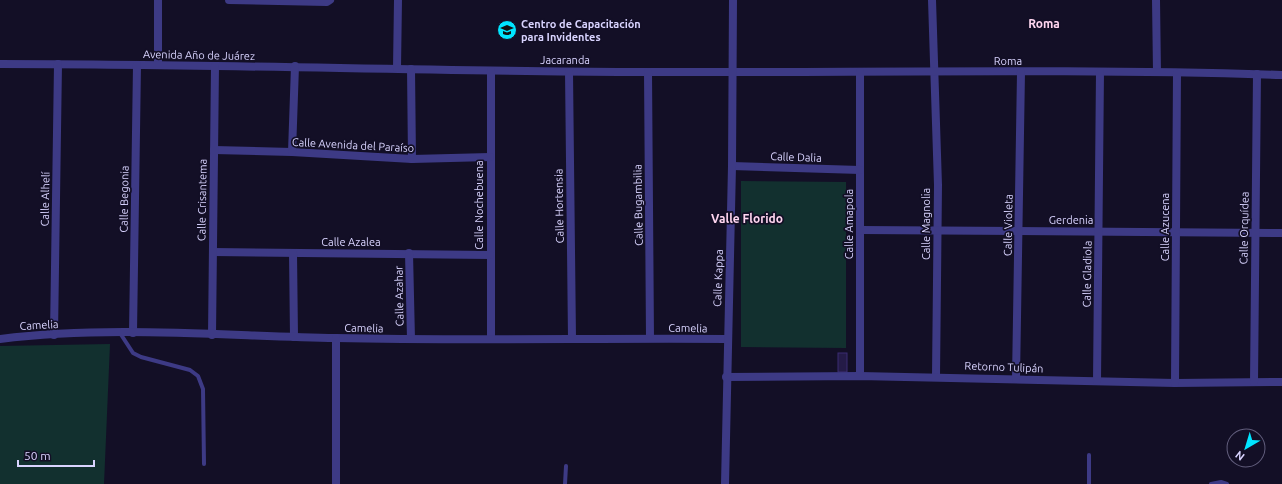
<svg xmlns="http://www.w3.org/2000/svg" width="1282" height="484" font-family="Ubuntu,sans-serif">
<rect width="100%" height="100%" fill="#130f26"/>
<g fill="#12302f">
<polygon points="741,181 846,182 846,348 741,347"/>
<polygon points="110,344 104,484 0,484 0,346"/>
</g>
<rect fill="#241b47" stroke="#3b2d73" x="838" y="353" width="9" height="19"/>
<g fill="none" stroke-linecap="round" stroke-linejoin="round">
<g stroke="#3d3a85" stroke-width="4">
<polyline points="120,333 133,353 141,357 190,370 198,376 203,389 204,464"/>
<polyline points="1089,455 1089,484"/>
<polyline points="565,484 566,466"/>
<polyline points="1211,484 1221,482 1227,484"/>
</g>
<g stroke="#3d3a85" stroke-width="8">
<polyline points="158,0 158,65"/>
<polyline points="229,0 327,2 330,0"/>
<polyline points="932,0 938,185 936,376"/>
<polyline points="1156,0 1157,72"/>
<path d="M0 64C210 64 421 71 631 72 848 73 1065 68 1282 75"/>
<polyline points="397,68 398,0"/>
<polyline points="411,69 412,159"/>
<polyline points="491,71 491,339"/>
<polyline points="569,72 572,339"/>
<polyline points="648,72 650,338"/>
<polyline points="860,72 860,376"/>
<polyline points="214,150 292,152 412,159 490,157"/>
<polyline points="292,152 295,66"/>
<polyline points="732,166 860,170"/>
<polyline points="860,230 1282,233"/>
<polyline points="213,252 490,255"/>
<polyline points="293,253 294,337"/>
<polyline points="409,253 411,339"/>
<polyline points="133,333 137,65"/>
<polyline points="54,335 58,64"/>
<polyline points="212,335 215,66"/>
<path d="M0 339C111 325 225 336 336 338 466 341 597 338 727 339"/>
<polyline points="726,377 860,376 1175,383 1282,382"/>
<polyline points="1016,379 1021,72"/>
<polyline points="1097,381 1100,72"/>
<polyline points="1254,382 1257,74"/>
<polyline points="1175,383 1177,73"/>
<polyline points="336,484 336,338"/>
<polyline points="725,484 732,166 733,0"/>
</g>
</g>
<defs>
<g id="university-disc" transform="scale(1)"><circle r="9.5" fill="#00e5ff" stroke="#130f26"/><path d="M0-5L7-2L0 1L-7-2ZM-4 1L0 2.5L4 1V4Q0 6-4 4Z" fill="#111"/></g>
</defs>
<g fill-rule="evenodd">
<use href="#university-disc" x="507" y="30"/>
</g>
<g text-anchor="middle" stroke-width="3.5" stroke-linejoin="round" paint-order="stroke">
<g font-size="11" font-weight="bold" fill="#d9d4ff" stroke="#130f26" text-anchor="start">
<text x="521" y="28">Centro de Capacitación<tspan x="521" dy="13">para Invidentes</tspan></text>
</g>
<g font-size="11" fill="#d9d4ff" stroke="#130f26">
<text transform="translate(199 55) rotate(1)" y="4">Avenida Año de Juárez</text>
<text x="565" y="64">Jacaranda</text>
<text x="1008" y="65">Roma</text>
<text transform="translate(353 145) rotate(3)" y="4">Calle Avenida del Paraíso</text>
<text transform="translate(796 157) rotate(2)" y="4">Calle Dalia</text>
<text transform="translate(45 199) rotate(-89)" y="4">Calle Alhelí</text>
<text transform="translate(124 199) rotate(-89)" y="4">Calle Begonia</text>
<text transform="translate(202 200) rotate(-89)" y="4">Calle Crisantema</text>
<text transform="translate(479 205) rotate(-90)" y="4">Calle Nochebuena</text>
<text transform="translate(638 205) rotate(-91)" y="4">Calle Bugambilia</text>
<text transform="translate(559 206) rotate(-91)" y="4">Calle Hortensia</text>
<text x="1071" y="224">Gerdenia</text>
<text transform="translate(849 224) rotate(-90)" y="4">Calle Amapola</text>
<text transform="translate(926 224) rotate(-90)" y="4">Calle Magnolia</text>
<text transform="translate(1008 225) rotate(-89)" y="4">Calle Violeta</text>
<text transform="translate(1165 227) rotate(-90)" y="4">Calle Azucena</text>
<text transform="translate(1244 228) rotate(-89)" y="4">Calle Orquídea</text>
<text x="351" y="246">Calle Azalea</text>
<text transform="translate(1087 274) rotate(-89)" y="4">Calle Gladiola</text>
<text transform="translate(718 278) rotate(-88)" y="4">Calle Kappa</text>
<text transform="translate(399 296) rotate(-91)" y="4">Calle Azahar</text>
<text transform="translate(39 325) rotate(-3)" y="4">Camelia</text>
<text transform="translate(364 328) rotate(1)" y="4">Camelia</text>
<text transform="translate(688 328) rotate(1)" y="4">Camelia</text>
<text transform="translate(1004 367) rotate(2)" y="4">Retorno Tulipán</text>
</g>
<g font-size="12" font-weight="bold" fill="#ffd6f0" stroke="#130f26">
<text x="1044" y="28">Roma</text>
<text x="747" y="223">Valle Florido</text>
</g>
</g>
<g transform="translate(1246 448) rotate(218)"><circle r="19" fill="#130f26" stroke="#625e7d"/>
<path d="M0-3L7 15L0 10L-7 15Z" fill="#00e5ff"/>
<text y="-6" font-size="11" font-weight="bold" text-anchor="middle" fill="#d9d4ff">N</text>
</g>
<path d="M18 460v6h76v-6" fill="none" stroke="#d9d4ff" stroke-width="2"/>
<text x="24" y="460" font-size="12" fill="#d9d4ff" stroke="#130f26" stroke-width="3" paint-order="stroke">50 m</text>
</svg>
